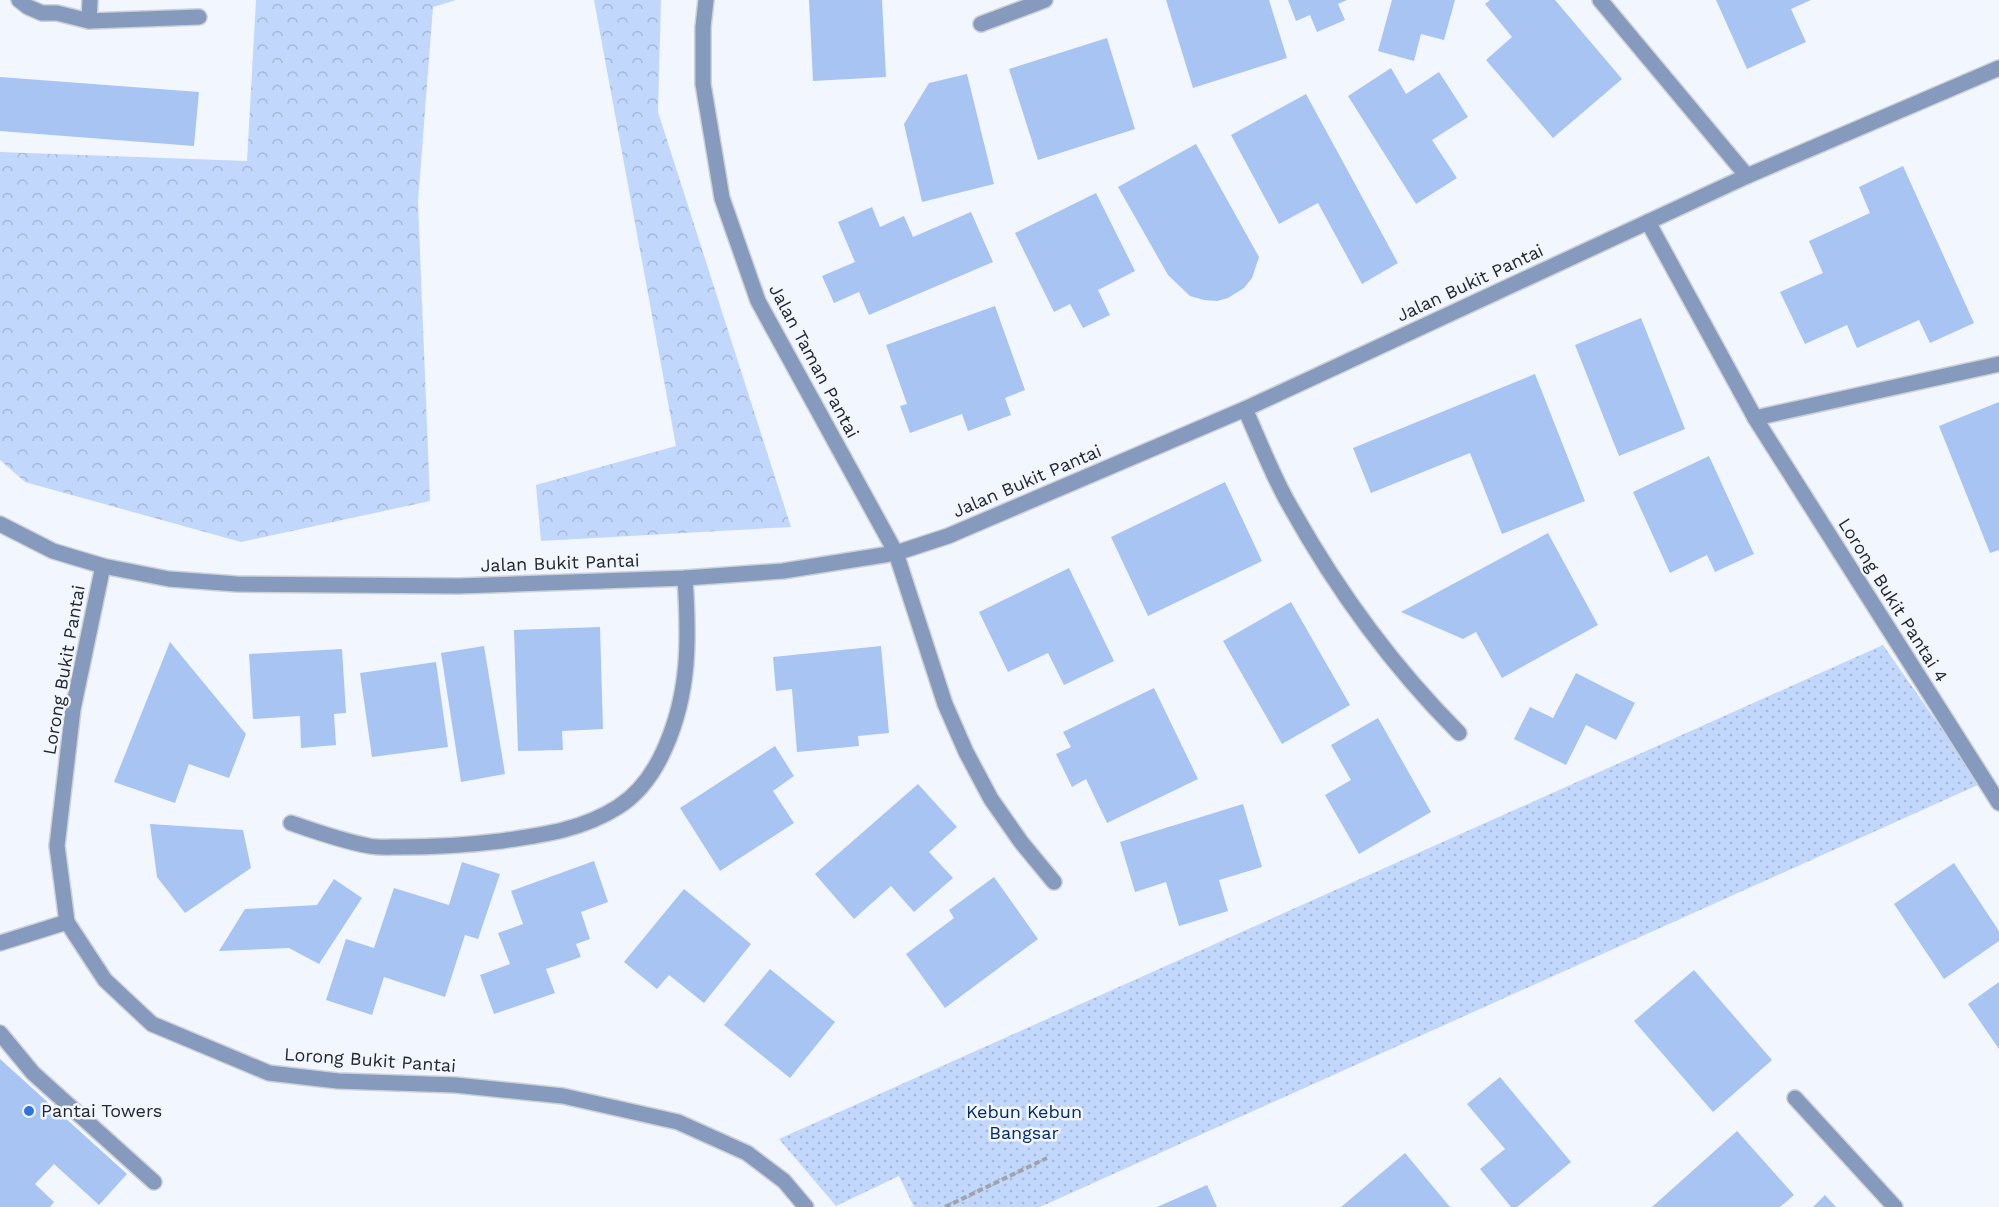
<svg xmlns="http://www.w3.org/2000/svg" width="1999" height="1207" font-family="'Work Sans',sans-serif">
<defs>
<pattern id="forest-crowns" width="20" height="18" patternUnits="userSpaceOnUse" patternTransform="scale(1.5)"><rect width="20" height="18" fill="#c1d7fb"/><path d="M2 6a3 3 0 1 1 6 0M12 15a3 3 0 1 1 6 0" fill="none" stroke="#a6b8d7"/></pattern>
<pattern id="garden-dots" width="8" height="8" patternUnits="userSpaceOnUse" patternTransform="scale(1.5)"><rect width="8" height="8" fill="#c1d7fb"/><path d="M2 2h.1M6 6h.1" fill="none" stroke="#a6b8d7" stroke-width="1.8" stroke-linecap="round"/></pattern>
</defs>
<rect width="100%" height="100%" fill="#f1f6ff"/>
<g fill="url(#forest-crowns)">
<polygon points="256,0 456,0 433,7 418,202 430,501 241,542 25,482 0,460 0,152 247,161"/>
<polygon points="594,0 661,0 658,112 791,527 541,541 536,485 676,446"/>
</g>
<polygon fill="url(#garden-dots)" points="1883,645 1980,784 1040,1207 914,1207 899,1176 836,1206 779,1139"/>
<g fill="#a7c4f3">
<polygon points="809,0 882,0 886,77 813,81"/>
<polygon points="1166,0 1269,0 1287,58 1193,88"/>
<polygon points="1288,0 1347,0 1338,4 1345,20 1317,32 1310,15 1296,21"/>
<polygon points="1392,0 1455,0 1444,40 1421,34 1414,61 1378,51"/>
<polygon points="1490,0 1555,0 1622,79 1553,138 1486,60 1512,37 1485,4"/>
<polygon points="1716,0 1811,0 1791,9 1806,42 1747,69"/>
<polygon points="1107,38 1135,129 1038,160 1009,69"/>
<polygon points="1391,68 1406,94 1439,72 1468,117 1432,140 1457,178 1416,204 1348,96"/>
<polygon points="967,74 994,184 922,202 904,124 929,83"/>
<polygon points="0,77 199,92 194,146 0,131"/>
<polygon points="1306,94 1398,263 1362,284 1318,203 1279,224 1231,135"/>
<polygon points="1196,144 1259,257 1252,278 1244,288 1228,298 1217,301 1204,300 1190,296 1168,275 1118,187"/>
<polygon points="1903,166 1974,323 1930,343 1919,320 1857,348 1847,325 1805,344 1780,292 1823,273 1809,241 1870,213 1859,187"/>
<polygon points="1096,193 1135,271 1098,290 1110,315 1083,328 1070,304 1054,312 1015,233"/>
<polygon points="872,207 880,227 904,216 913,237 971,212 993,262 869,315 859,292 834,303 822,276 855,262 838,222"/>
<polygon points="995,306 1025,390 1005,398 1011,415 968,431 962,414 910,433 900,406 907,404 886,345"/>
<polygon points="1641,318 1685,429 1619,456 1575,345"/>
<polygon points="1535,374 1585,501 1502,534 1470,453 1371,493 1353,448"/>
<polygon points="1999,402 1999,550 1990,553 1939,426"/>
<polygon points="1709,456 1754,554 1715,572 1707,555 1670,573 1633,492"/>
<polygon points="1225,482 1262,561 1148,616 1111,537"/>
<polygon points="1548,533 1598,625 1502,678 1476,632 1463,639 1401,612"/>
<polygon points="1069,568 1114,661 1064,685 1048,653 1008,672 979,612"/>
<polygon points="1291,602 1350,705 1282,744 1223,641"/>
<polygon points="600,627 603,729 562,731 563,750 518,751 514,630"/>
<polygon points="170,642 246,734 229,778 189,764 175,803 114,782"/>
<polygon points="484,646 505,774 461,782 441,653"/>
<polygon points="881,646 889,733 858,736 859,746 797,752 792,689 776,691 773,657"/>
<polygon points="342,649 346,713 334,714 336,745 301,748 300,716 253,719 249,654"/>
<polygon points="436,662 448,747 372,757 360,673"/>
<polygon points="1576,673 1635,703 1616,740 1586,725 1566,765 1514,739 1530,707 1553,718"/>
<polygon points="1154,688 1198,779 1107,823 1086,779 1072,787 1056,754 1071,747 1063,732"/>
<polygon points="1378,718 1431,812 1359,854 1325,795 1351,780 1331,745"/>
<polygon points="775,746 794,776 773,791 794,823 720,871 680,808"/>
<polygon points="918,784 957,827 929,852 953,878 914,912 891,886 854,919 815,874"/>
<polygon points="1243,804 1262,867 1219,880 1228,911 1179,926 1166,882 1135,892 1120,842"/>
<polygon points="150,824 243,830 251,868 185,913 157,877"/>
<polygon points="594,861 608,902 581,912 590,939 576,944 581,957 546,969 555,993 494,1014 480,975 510,964 498,933 523,924 511,891"/>
<polygon points="462,862 500,874 478,939 465,935 445,997 384,977 372,1015 326,1000 346,939 374,948 394,888 449,905"/>
<polygon points="1954,863 1999,931 1999,941 1944,979 1894,904"/>
<polygon points="994,877 1038,939 945,1008 906,954 954,918 949,910"/>
<polygon points="334,879 362,898 319,964 289,948 219,951 245,909 317,905"/>
<polygon points="684,889 751,944 704,1003 669,975 657,989 624,962"/>
<polygon points="770,969 835,1022 790,1078 724,1025"/>
<polygon points="1694,970 1772,1060 1713,1112 1634,1021"/>
<polygon points="1999,982 1999,1049 1968,1004"/>
<polygon points="0,1059 127,1174 99,1205 54,1164 35,1184 54,1202 50,1207 0,1207"/>
<polygon points="1500,1077 1571,1162 1517,1207 1511,1207 1480,1169 1505,1149 1467,1104"/>
<polygon points="1737,1131 1794,1195 1780,1207 1652,1207"/>
<polygon points="1405,1153 1450,1207 1341,1207"/>
<polygon points="1207,1185 1217,1207 1157,1207"/>
<polygon points="1825,1195 1836,1207 1813,1207"/>
</g>
<g fill="none" stroke-linecap="round" stroke-linejoin="round">
<g stroke="#ccd1d9" stroke-width="18">
<g id="minor">
<polyline points="19,0 28,7 42,13 57,13 89,21 199,17"/>
<polyline points="706,0 703,27 703,84 722,198 758,301 896,553 945,704 966,752 991,799 1021,842 1054,882"/>
<polyline points="1600,0 1747,176"/>
<polyline points="89,21 90,0"/>
<polyline points="981,24 1045,0"/>
<polyline points="1648,222 1755,418 1999,803"/>
<path d="M1245 409C1258 438 1270 469 1285 497 1332 583 1390 664 1459 733"/>
<polyline points="1755,418 1999,364"/>
<polyline points="0,524 53,551 103,566 169,579 237,584 459,586 685,578 783,571 896,553 948,536 1245,409 1747,176 1999,68"/>
<polyline points="103,566 73,709 57,846 67,922 105,980 152,1024 269,1073 338,1081 455,1085 563,1096 678,1122 747,1153 784,1181 806,1207"/>
<path d="M291 823C317 832 342 841 369 846 379 848 391 847 401 847 434 847 468 845 501 841 542 835 582 830 618 807 640 793 655 771 665 748 690 692 689 638 685 578"/>
<polyline points="0,943 67,922"/>
<polyline points="0,1033 33,1073 154,1182"/>
<polyline points="1795,1098 1895,1207"/>
</g>
</g>
<polyline stroke="#9fa3ab" stroke-width="4" stroke-dasharray="6 3" stroke-linecap="butt" points="945,1207 1047,1158"/>
<use href="#minor" stroke="#859abc" stroke-width="15"/>
</g>
<circle fill="#3373e0" stroke="#f1f6ff" stroke-width="2" cx="29" cy="1111" r="6"/>
<g text-anchor="middle" stroke-width="5" stroke-linejoin="round" paint-order="stroke">
<g font-size="18" fill="#23262c" stroke="#f1f6ff">
<text transform="translate(1470 283) rotate(-25)" y="6">Jalan Bukit Pantai</text>
<text transform="translate(814 361) rotate(62)" y="6">Jalan Taman Pantai</text>
<text transform="translate(1027 481) rotate(-23)" y="6">Jalan Bukit Pantai</text>
<text transform="translate(560 563) rotate(-2)" y="6">Jalan Bukit Pantai</text>
<text transform="translate(1893 600) rotate(58)" y="6">Lorong Bukit Pantai 4</text>
<text transform="translate(64 670) rotate(-80)" y="6">Lorong Bukit Pantai</text>
<text transform="translate(370 1060) rotate(4)" y="6">Lorong Bukit Pantai</text>
</g>
<g font-size="18" fill="#23262c" stroke="#f1f6ff" text-anchor="start">
<text x="41" y="1117">Pantai Towers</text>
</g>
<g font-size="18" fill="#032a6d" stroke="#f1f6ff">
<text x="1024" y="1118">Kebun Kebun<tspan x="1024" dy="21">Bangsar</tspan></text>
</g>
</g>
</svg>
